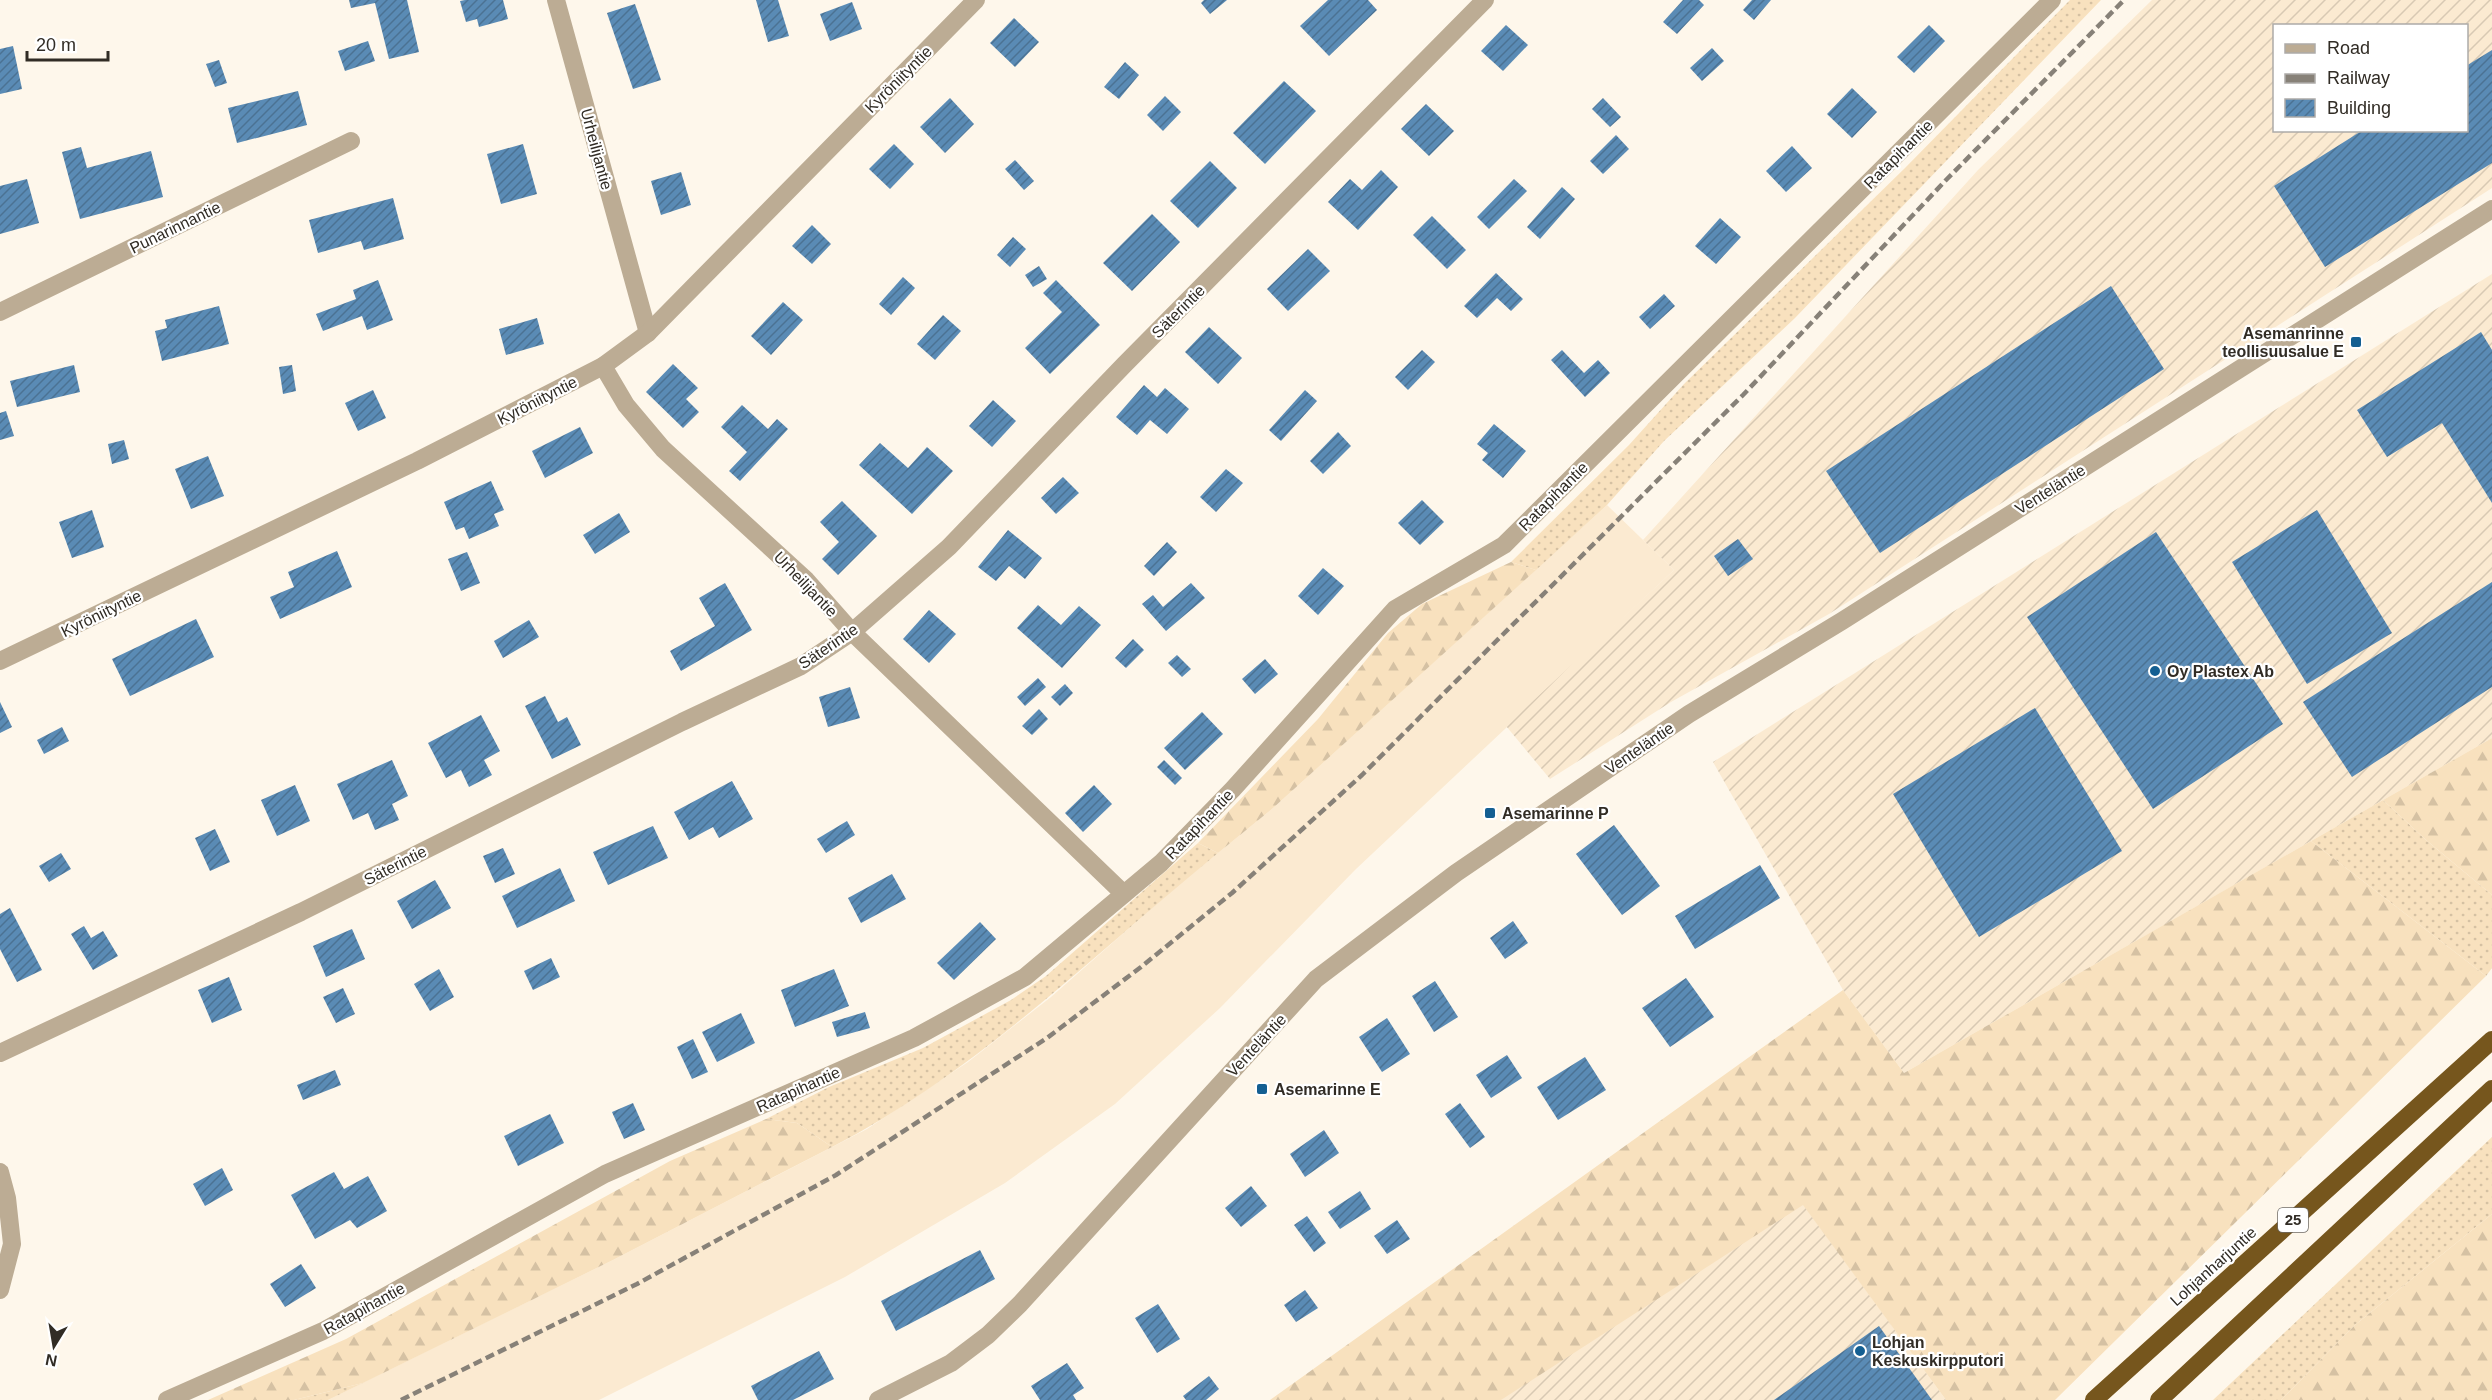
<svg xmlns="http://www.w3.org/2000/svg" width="2492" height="1400" font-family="Helvetica,sans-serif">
<defs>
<pattern id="industrial-furrows" width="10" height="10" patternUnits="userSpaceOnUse" patternTransform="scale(1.5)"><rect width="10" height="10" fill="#fbead1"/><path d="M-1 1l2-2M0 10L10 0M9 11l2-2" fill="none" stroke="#d8c9b3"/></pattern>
<pattern id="grass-dots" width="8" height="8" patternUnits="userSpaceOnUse" patternTransform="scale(1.5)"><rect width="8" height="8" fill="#f8e1be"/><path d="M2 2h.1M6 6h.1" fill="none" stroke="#d5c1a3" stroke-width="1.8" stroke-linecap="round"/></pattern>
<pattern id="forest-firs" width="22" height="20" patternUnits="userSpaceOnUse" patternTransform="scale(1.5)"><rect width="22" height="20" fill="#f8e1be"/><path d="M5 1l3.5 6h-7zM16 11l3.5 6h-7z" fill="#d5c1a3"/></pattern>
<pattern id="building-hatch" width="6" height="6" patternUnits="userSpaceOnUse" patternTransform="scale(1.5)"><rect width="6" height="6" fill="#5a8bb5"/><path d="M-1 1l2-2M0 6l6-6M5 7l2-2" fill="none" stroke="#4b7293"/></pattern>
</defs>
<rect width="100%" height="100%" fill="#fef7eb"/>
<polygon fill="#fbead1" points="1607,505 1674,570 1356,869 1220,1008 1115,1104 1005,1183 845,1277 599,1400 328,1400 613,1260 867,1129 968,1062 1051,997 1176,887 1272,809"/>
<g fill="url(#industrial-furrows)" fill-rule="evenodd">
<path d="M2152 0H2492V188L1829 614 1671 702 1550 779 1506 726 1674 570 1643 540 1978 170ZM2274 26H2466V130H2274Z"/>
<polygon points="2492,274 2492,738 1904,1073 1843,990 1713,762"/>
<polygon points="1803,1204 1946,1400 1497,1400"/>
</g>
<g fill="url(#grass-dots)">
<polygon points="2070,0 2101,0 1795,318 1664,441 1607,505 1536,570 1511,562 1629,445 1684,384 1905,168"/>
<polygon points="2383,800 2426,840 2492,895 2492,968 2486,976 2311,841"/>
<path d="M1198 843 1218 853C1092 956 977 1072 832 1147L797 1123 766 1119 829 1087 923 1048 1011 1000 1046 976Z"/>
<polygon points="2492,1137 2492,1214 2355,1325 2281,1400 2213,1400"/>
<polygon points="363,1383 328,1400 294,1400"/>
</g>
<g fill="url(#forest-firs)">
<polygon points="1511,562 1536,570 1272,809 1218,853 1198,843 1318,719 1388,633 1422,604"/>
<polygon points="2492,738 2492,895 2426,840 2383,800"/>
<polygon points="2311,841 2486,976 2055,1400 1946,1400 1803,1205 1501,1400 1270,1400 1843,990 1904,1073"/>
<polygon points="766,1119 797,1123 832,1147 613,1260 363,1383 294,1400 208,1400 346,1339 670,1161"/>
<polygon points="2492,1214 2492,1400 2281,1400 2355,1325"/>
</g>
<g fill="url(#building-hatch)">
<polygon points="349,0 407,0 419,52 389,59 375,3 351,8"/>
<polygon points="465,0 503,0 508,19 479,27 477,19 466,22 460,1"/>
<polygon points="756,0 778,0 789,36 768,42"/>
<polygon points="1204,0 1227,0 1210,14 1201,3"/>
<polygon points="1328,0 1368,0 1377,10 1329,56 1300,26"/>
<polygon points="1683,0 1699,0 1704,5 1677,34 1663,22"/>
<polygon points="1752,0 1771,0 1754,20 1743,10"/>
<polygon points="852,2 862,29 830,41 820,14"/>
<polygon points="635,4 661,80 633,89 607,13"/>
<polygon points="1014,18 1039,42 1015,67 990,43"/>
<polygon points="1506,25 1528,45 1503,71 1481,51"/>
<polygon points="1929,25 1945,41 1914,73 1897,57"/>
<polygon points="368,41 375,61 345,71 338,51"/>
<polygon points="13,46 22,89 0,94 0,49"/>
<polygon points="1712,48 1724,61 1702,81 1690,68"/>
<polygon points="2492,50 2492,163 2325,267 2274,186 2363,130 2466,130 2466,66"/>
<polygon points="219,60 227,83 215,87 206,64"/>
<polygon points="1125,62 1139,75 1119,99 1104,87"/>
<polygon points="1284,81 1316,111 1265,164 1233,133"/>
<polygon points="1852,88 1877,112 1852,138 1827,114"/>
<polygon points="298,91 307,125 237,143 228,108"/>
<polygon points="1165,96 1181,112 1163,131 1147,115"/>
<polygon points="950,98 974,124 945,153 920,127"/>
<polygon points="1603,98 1621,117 1610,127 1592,109"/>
<polygon points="1426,104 1454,131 1429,156 1401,129"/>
<polygon points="1616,135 1629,149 1603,174 1590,161"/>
<polygon points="523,144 537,194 501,204 487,154"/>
<polygon points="894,144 914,164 890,189 869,169"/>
<polygon points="1792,146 1812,168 1786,192 1766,171"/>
<polygon points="81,147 87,168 151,151 163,197 80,219 62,152"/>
<polygon points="1015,160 1034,181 1024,190 1005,169"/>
<polygon points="1210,161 1237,188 1198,228 1170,201"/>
<polygon points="1381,170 1398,187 1358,230 1328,202 1350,179 1362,190"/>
<polygon points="681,172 691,205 661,215 651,181"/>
<polygon points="27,179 39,223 0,234 0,186"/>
<polygon points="1514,179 1527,191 1489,229 1477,217"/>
<polygon points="1562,187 1575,199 1540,239 1527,227"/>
<polygon points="393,198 404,239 364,250 361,241 318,253 309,220"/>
<polygon points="1152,214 1180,242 1132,291 1103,263"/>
<polygon points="1432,216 1466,250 1447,269 1413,235"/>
<polygon points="1720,218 1741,237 1716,264 1695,246"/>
<polygon points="812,225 831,244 812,264 792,246"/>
<polygon points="1013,237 1026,249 1010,267 997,255"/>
<polygon points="1308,249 1330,271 1288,311 1267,289"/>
<polygon points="1039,266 1047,279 1033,287 1025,275"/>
<polygon points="1496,273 1523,299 1511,311 1497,298 1477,318 1464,306"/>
<polygon points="903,277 915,288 891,315 879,304"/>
<polygon points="378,280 393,320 367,330 362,316 323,331 316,314 356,299 353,290"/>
<polygon points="1056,280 1100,325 1050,374 1025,348 1062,312 1043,293"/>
<polygon points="2111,286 2164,369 1880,553 1826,471"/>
<polygon points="1664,294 1675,306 1650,329 1639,317"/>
<polygon points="783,302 803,320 771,355 751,336"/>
<polygon points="219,306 229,344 162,361 155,331 167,328 165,320"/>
<polygon points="943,315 961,331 935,360 917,344"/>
<polygon points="537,318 544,344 506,355 499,329"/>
<polygon points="1209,327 1242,358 1218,384 1185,352"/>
<polygon points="2481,332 2492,350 2492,503 2442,423 2387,457 2357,410"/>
<polygon points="1422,350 1435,362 1408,390 1395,377"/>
<polygon points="1562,350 1584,373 1598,360 1610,373 1585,397 1551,360"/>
<polygon points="673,364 698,388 686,399 699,412 683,428 646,392"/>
<polygon points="74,365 80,392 17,407 10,381"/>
<polygon points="292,365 296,391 283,394 279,367"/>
<polygon points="1144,385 1157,397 1165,388 1189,409 1167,434 1150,420 1137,435 1116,417"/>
<polygon points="373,390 386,418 358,431 345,403"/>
<polygon points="1305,390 1317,401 1281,441 1269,430"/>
<polygon points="993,400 1016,421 992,447 969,426"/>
<polygon points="742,405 768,429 777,419 788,429 740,481 729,471 747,452 721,427"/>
<polygon points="6,411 14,436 0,440 0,413"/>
<polygon points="1494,424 1526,451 1503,478 1482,460 1488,453 1477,444"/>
<polygon points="580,427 593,453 545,478 532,451"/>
<polygon points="1338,432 1351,446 1323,474 1310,461"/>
<polygon points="124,440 129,459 112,464 108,444"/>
<polygon points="880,443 908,468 927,447 953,471 912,514 859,465"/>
<polygon points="208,456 224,496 191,509 175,469"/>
<polygon points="1226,469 1243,483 1216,512 1200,497"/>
<polygon points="1063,477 1079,493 1056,514 1041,498"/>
<polygon points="491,481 504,510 494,514 499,526 469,539 464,527 456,530 444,502"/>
<polygon points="1422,500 1444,522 1420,545 1398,523"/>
<polygon points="842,501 877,536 838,575 822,559 839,542 820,522"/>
<polygon points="92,510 104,547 72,558 59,522"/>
<polygon points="2317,510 2392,633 2307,684 2232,562"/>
<polygon points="619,513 630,532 595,554 583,535"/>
<polygon points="1008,530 1042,558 1025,579 1009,566 996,581 978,567"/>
<polygon points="2156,532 2283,724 2153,809 2027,617"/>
<polygon points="1738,539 1753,559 1728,576 1714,556"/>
<polygon points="1167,542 1177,552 1154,576 1144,566"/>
<polygon points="337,551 352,587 280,619 270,597 294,587 288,572"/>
<polygon points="467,552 480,583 461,591 448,559"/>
<polygon points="1323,568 1344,586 1318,615 1298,596"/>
<polygon points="2492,582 2492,687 2352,777 2303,702"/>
<polygon points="725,583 752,630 681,671 670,651 715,626 699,598"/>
<polygon points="1191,583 1205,598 1166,631 1142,604 1153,595 1163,607"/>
<polygon points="1038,605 1061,625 1079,606 1101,625 1062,668 1017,628"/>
<polygon points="929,610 956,634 929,663 903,639"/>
<polygon points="196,619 214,657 130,696 112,659"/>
<polygon points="529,620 539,637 503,658 494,641"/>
<polygon points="1133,639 1144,650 1126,668 1115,658"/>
<polygon points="1177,655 1191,669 1182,677 1168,663"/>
<polygon points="1265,659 1278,674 1255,694 1242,679"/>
<polygon points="1038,678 1046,687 1025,706 1017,697"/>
<polygon points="1065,684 1073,693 1060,706 1051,697"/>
<polygon points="850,687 860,718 828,727 819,697"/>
<polygon points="545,696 558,722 567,717 581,745 552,759 525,706"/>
<polygon points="0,702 12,727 0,733"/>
<polygon points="2035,708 2122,851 1979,937 1893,794"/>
<polygon points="1039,709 1048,719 1032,735 1022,726"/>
<polygon points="1202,712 1223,734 1185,770 1164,748"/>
<polygon points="481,715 500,751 484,760 492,775 469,787 461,770 446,778 428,743"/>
<polygon points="62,727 69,741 44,754 37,740"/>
<polygon points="392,760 408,796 392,804 399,820 375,830 368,813 353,820 337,784"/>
<polygon points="1164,760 1182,778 1175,785 1157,767"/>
<polygon points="732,781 753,819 719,838 713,827 689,840 674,812"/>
<polygon points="295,785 310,821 277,836 261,800"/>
<polygon points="1094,785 1112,804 1083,832 1065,813"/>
<polygon points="847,821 855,835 826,853 817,839"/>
<polygon points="1614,825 1660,886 1622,915 1576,854"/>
<polygon points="653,826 668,858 608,885 593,852"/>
<polygon points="215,829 230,862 210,871 195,838"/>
<polygon points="503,848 515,874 495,883 483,856"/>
<polygon points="61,853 71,869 49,882 39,866"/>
<polygon points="1760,865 1780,898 1695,949 1675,916"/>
<polygon points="560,868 575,901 517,928 502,896"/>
<polygon points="892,874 906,899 861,923 848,898"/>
<polygon points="435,880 451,908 412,929 397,901"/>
<polygon points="10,908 42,970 17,982 0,949 0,914"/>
<polygon points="1513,921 1528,943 1505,959 1490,938"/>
<polygon points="980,922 996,939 954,980 937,963"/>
<polygon points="84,926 91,938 103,931 118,956 93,970 71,934"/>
<polygon points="352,929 365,959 326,977 313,946"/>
<polygon points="551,958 560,977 533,990 524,971"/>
<polygon points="439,969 454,997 430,1011 414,984"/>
<polygon points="834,969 849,1006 795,1027 781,990"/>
<polygon points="229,977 242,1010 212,1023 198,990"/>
<polygon points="1686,978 1714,1017 1670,1047 1642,1008"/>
<polygon points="1435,981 1458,1017 1434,1032 1412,996"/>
<polygon points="343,988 355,1014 336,1023 323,997"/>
<polygon points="865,1012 870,1028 837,1037 832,1022"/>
<polygon points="741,1013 755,1043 717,1062 702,1032"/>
<polygon points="1387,1018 1410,1054 1382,1072 1359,1037"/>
<polygon points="693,1039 708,1072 692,1079 677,1047"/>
<polygon points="1507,1055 1522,1078 1491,1098 1476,1075"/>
<polygon points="1585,1057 1606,1090 1558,1120 1537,1087"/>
<polygon points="335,1070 341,1085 303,1100 297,1085"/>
<polygon points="633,1103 645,1130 624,1139 612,1112"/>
<polygon points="1460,1103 1485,1137 1470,1148 1445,1114"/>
<polygon points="550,1114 564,1143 518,1166 504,1136"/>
<polygon points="1324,1130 1339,1153 1305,1177 1290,1154"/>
<polygon points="222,1168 233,1190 205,1206 193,1184"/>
<polygon points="334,1172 344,1189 368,1176 387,1211 357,1228 350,1220 315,1239 291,1195"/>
<polygon points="1251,1186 1267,1206 1241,1227 1225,1208"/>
<polygon points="1360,1191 1371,1209 1340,1229 1328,1212"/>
<polygon points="1307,1216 1326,1243 1314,1252 1294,1225"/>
<polygon points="1397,1220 1410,1239 1387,1254 1374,1236"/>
<polygon points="980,1250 995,1279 896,1331 881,1301"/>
<polygon points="301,1264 316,1288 285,1307 270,1284"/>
<polygon points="1305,1290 1318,1308 1296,1322 1284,1305"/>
<polygon points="1158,1304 1180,1339 1157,1353 1135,1318"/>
<polygon points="1879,1326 1932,1400 1774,1400"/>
<polygon points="819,1351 834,1379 793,1400 758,1400 751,1386"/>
<polygon points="1067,1363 1084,1388 1073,1395 1076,1400 1040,1400 1031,1386"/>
<polygon points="1209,1376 1219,1389 1206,1400 1186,1400 1183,1396"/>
</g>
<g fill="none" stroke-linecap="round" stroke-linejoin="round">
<g stroke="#bcac94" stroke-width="18">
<polyline points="556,0 648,333"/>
<polyline points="0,312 351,141"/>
<polyline points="603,366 626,405 663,449 806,580 852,632 1124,894"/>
<polyline points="0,661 417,461 603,366 648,333 976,0"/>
<polyline points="0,1053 301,912 682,722 801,666 852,632 949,547 1124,365 1485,0"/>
<polyline points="0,1172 7,1198 12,1244 0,1290"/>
<polyline points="167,1400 323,1331 605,1174 914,1038 1025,977 1161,863 1233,789 1395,609 1504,545 2052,0"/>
<polyline points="878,1400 951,1363 988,1335 1020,1304 1316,979 1456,873 1689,714 1842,621 2492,209"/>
</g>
<g stroke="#76561d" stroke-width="18">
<polyline points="2094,1400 2492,1040"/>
<polyline points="2159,1400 2492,1089"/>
</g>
<polyline stroke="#878178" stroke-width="4.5" stroke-dasharray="9 4.5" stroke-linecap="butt" points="401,1400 637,1284 836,1175 1047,1038 1141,967 1232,893 1362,775 1743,395 1947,179 2124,0"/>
</g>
<g fill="#145f92" stroke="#fff" stroke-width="2">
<rect x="2350" y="336" width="12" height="12" rx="3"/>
<circle cx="2155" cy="671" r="6"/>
<rect x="1484" y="807" width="12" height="12" rx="3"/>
<rect x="1256" y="1083" width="12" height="12" rx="3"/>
<circle cx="1860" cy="1351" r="6"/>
</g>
<g text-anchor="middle" stroke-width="4.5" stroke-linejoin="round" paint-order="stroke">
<rect fill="#fff" stroke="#6f6b66" stroke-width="1.5" x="2278" y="1208" width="30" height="24" rx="4.5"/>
<g font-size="15" font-weight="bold" fill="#312c25">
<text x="2293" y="1225">25</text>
</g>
<g font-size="16" fill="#312c25" stroke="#fff">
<text transform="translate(898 79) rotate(-45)" y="6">Kyröniityntie</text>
<text transform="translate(597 149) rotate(75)" y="6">Urheilijantie</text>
<text transform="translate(1898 154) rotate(-45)" y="6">Ratapihantie</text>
<text transform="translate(175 227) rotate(-26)" y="6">Punarinnantie</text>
<text transform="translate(1178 311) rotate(-45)" y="6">Säterintie</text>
<text transform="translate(537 400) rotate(-27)" y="6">Kyröniityntie</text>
<text transform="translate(2050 489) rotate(-32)" y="6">Venteläntie</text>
<text transform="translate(1553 496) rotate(-45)" y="6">Ratapihantie</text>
<text transform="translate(806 584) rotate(46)" y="6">Urheilijantie</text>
<text transform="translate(101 613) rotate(-26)" y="6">Kyröniityntie</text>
<text transform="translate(828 646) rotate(-34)" y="6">Säterintie</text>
<text transform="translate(1639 748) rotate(-34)" y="6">Venteläntie</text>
<text transform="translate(1199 824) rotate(-46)" y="6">Ratapihantie</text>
<text transform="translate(395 865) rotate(-27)" y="6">Säterintie</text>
<text transform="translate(1256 1045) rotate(-47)" y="6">Venteläntie</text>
<text transform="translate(798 1089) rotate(-24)" y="6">Ratapihantie</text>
<text transform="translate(2213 1266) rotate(-42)" y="6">Lohjanharjuntie</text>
<text transform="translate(364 1308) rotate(-29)" y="6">Ratapihantie</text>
</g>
<g font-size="16" font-weight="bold" fill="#312c25" stroke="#fff" text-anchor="start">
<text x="2344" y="339" text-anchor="end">Asemanrinne<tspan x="2344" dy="18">teollisuusalue E</tspan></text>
<text x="2167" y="677">Oy Plastex Ab</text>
<text x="1502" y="819">Asemarinne P</text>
<text x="1274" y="1095">Asemarinne E</text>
<text x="1872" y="1348">Lohjan<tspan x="1872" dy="18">Keskuskirpputori</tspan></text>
</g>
</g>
<rect x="2273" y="24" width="195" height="108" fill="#ffffff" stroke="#adaba8" stroke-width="1.5"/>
<rect x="2285" y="44" width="30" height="9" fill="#bcac94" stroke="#adaba8" stroke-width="1.5"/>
<text x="2327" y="54" font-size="18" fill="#312c25">Road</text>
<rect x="2285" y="74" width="30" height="9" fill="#878178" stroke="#adaba8" stroke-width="1.5"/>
<text x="2327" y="84" font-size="18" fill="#312c25">Railway</text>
<rect x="2285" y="99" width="30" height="18" fill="url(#building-hatch)" stroke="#adaba8" stroke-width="1.5"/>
<text x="2327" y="114" font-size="18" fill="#312c25">Building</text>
<g transform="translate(54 1346) rotate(191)" stroke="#ffffff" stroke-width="4.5" paint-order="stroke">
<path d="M0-4.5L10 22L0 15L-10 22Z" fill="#312c25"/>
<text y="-9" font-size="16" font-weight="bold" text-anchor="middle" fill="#312c25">N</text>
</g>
<path d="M27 51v9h81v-9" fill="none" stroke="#312c25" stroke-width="3"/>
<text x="36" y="51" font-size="18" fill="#312c25" stroke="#ffffff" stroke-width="4.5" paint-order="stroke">20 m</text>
</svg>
